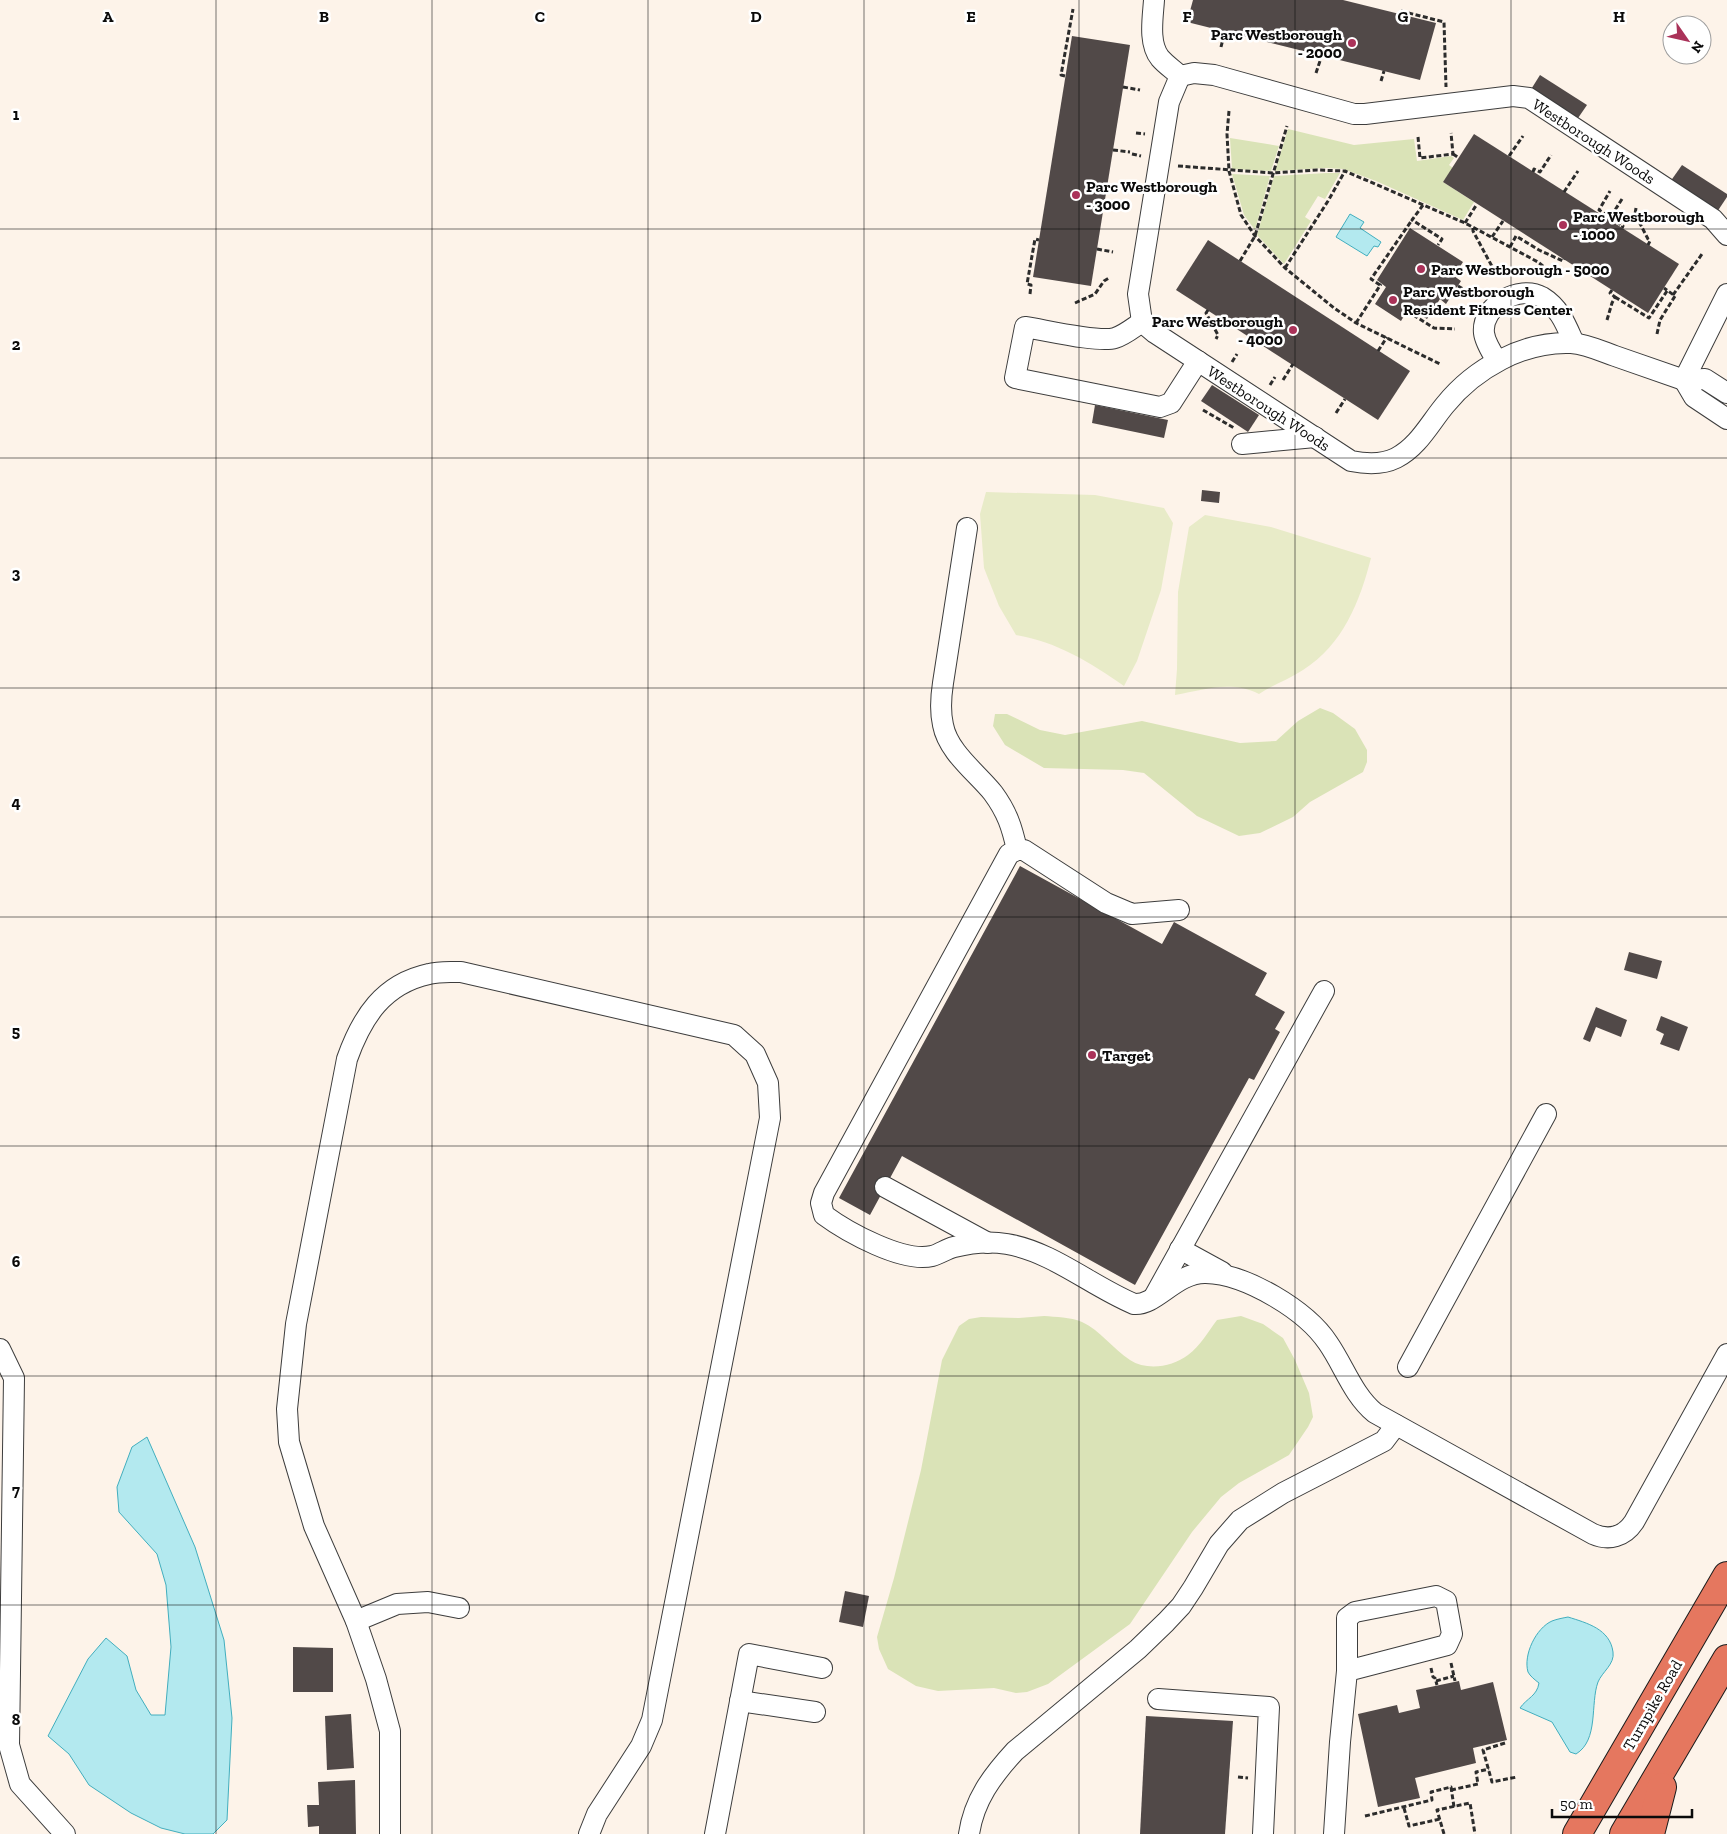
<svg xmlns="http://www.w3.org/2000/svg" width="1727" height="1834" font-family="'Zilla Slab',serif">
<rect width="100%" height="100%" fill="#fdf3e9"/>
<g fill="#dae3b7">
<polygon points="1288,129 1354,145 1414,139 1417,161 1451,156 1454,158 1449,165 1453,168 1443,182 1474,202 1463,220 1376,181 1343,169 1326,168 1275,171"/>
<polygon points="1230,138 1279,146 1271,171 1232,169"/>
<polygon points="1327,173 1340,173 1325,199 1318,196 1305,217 1311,221 1284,264 1257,235 1274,176"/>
<polygon points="1232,174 1270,176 1255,230 1244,215"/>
<polygon points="1320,708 1333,713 1355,729 1367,750 1367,762 1363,772 1310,802 1293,817 1260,833 1239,836 1197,816 1144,773 1123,770 1044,768 1005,745 993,726 995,714 1007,714 1040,730 1065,735 1142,721 1240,743 1276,741 1298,721"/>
<path d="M1044 1316C1056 1317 1070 1317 1082 1322 1100 1330 1113 1349 1130 1360 1147 1371 1172 1367 1188 1355 1200 1346 1208 1332 1217 1320L1241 1316 1263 1324 1283 1338 1295 1360 1309 1393 1313 1417 1308 1427 1289 1455 1239 1483 1221 1497 1192 1532 1130 1624 1048 1684 1027 1692 1016 1693 994 1688 938 1691 916 1686 888 1669 879 1649 877 1637 894 1578 921 1470 942 1360 959 1326 969 1319 981 1317 1019 1318Z"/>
</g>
<g fill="#e8ebc8">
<path d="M986 492 1095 495 1164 508 1173 523 1161 590 1137 661 1124 686C1090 662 1057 642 1016 635L999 606 984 568 980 514Z"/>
<path d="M1205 515 1271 527 1371 558C1360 601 1343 645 1303 670 1289 679 1273 685 1259 694 1230 680 1205 690 1175 695L1177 669 1178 592 1189 527Z"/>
</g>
<g fill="#b3e9ef" stroke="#42aebe">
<polygon points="1350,214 1364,222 1360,228 1381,242 1378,247 1374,246 1367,256 1336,237"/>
<polygon points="147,1437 195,1547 224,1640 232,1718 227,1820 213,1834 185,1834 161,1828 131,1813 89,1785 69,1754 48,1736 88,1659 106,1638 127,1656 136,1690 151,1715 165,1715 171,1647 166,1585 157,1554 119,1512 117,1487 132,1447"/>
<path d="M1568 1617C1587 1623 1610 1629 1613 1652 1615 1664 1602 1672 1598 1682 1590 1704 1599 1740 1576 1754L1570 1752 1552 1722 1520 1708C1527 1698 1537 1696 1539 1683 1535 1680 1530 1676 1528 1672 1523 1655 1536 1628 1552 1621 1557 1619 1563 1618 1568 1617Z"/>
</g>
<g fill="#514948">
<polygon points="1193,0 1343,0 1436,23 1420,80 1187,22"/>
<polygon points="1072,36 1130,45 1091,286 1033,277"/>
<polygon points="1540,75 1587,105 1576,121 1530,91"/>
<polygon points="1474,134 1679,264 1648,313 1443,182"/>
<polygon points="1682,165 1727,194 1727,197 1717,212 1670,182"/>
<polygon points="1410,228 1463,262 1454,276 1461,281 1446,304 1440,299 1427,319 1409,308 1401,321 1375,304 1386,287 1377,280"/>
<polygon points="1208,240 1410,371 1378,420 1176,290"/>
<polygon points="1212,385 1259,415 1248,432 1201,401"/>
<polygon points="1095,405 1168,420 1164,438 1092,423"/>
<polygon points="1202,490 1220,492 1219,503 1201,501"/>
<polygon points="1020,866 1162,944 1174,922 1267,973 1255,995 1285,1012 1275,1029 1280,1032 1254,1080 1249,1078 1135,1285 902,1156 870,1215 839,1198"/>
<polygon points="1629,952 1662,961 1657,979 1624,970"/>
<polygon points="1596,1007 1627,1020 1621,1037 1596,1027 1590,1042 1583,1039"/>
<polygon points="1661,1016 1688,1027 1679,1051 1660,1044 1664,1034 1656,1030"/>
<polygon points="845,1591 869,1596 863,1627 839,1622"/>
<polygon points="293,1647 333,1648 333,1692 293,1692"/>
<polygon points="1459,1681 1461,1690 1493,1682 1507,1740 1473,1748 1476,1763 1415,1778 1420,1798 1378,1807 1358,1714 1397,1705 1399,1713 1420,1708 1416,1690"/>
<polygon points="351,1714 354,1768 327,1770 325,1716"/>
<polygon points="1146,1716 1233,1721 1225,1834 1140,1834"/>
<polygon points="355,1780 356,1834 319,1834 319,1826 308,1827 307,1805 319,1805 318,1782"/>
</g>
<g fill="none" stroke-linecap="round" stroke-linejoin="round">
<g stroke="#3d3d3d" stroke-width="22">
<g id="minor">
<path d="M1154 0C1153 17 1148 43 1160 58 1166 65 1174 70 1180 76L1169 102 1138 294 1142 322 1155 333 1351 461C1366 464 1382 465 1396 458 1418 447 1430 423 1445 405 1474 369 1523 341 1571 343 1586 344 1601 351 1615 356 1638 364 1661 372 1684 380L1727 294"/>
<polyline points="1180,76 1194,73 1214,75 1354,114 1365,114 1513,96 1529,98 1713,219 1727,235"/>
<path d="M1142 322C1134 327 1125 335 1115 338 1099 343 1045 330 1025 327L1015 378 1160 407 1171 403 1198 361"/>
<path d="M1497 361C1492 353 1485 342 1484 333 1481 306 1519 284 1542 297 1560 308 1566 325 1574 343"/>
<polyline points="1727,393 1705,379 1684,380 1694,397 1727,419"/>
<polyline points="1242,444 1315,437"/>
<path d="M967 528 943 683C941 696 940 712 943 725 948 752 977 773 993 793 1007 812 1012 827 1017 850"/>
<path d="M1179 910 1132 914 1106 903 1024 850H1017L1009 854 824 1193 821 1203 824 1215C847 1232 903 1263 932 1256 940 1254 946 1249 954 1247 970 1243 990 1241 1007 1244 1053 1252 1091 1286 1134 1304 1156 1306 1176 1272 1206 1273 1246 1274 1306 1310 1328 1343 1344 1366 1353 1395 1375 1413L1593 1534C1609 1541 1624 1537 1634 1522L1727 1354"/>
<polyline points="885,1187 988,1243"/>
<polyline points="1180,1249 1222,1272"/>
<polyline points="1155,1295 1324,991"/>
<polyline points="0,1349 14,1378 9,1745 20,1784 65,1834"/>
<polyline points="1408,1367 1546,1114"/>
<polyline points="356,1621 397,1604 428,1602 459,1608"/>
<polyline points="1158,1699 1269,1707 1263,1834"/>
<polyline points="740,1701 815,1712"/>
<path d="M390 1834V1731L376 1679 356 1621 314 1526 289 1442 287 1409 296 1324 347 1059C362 1017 383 984 429 974 439 971 450 972 461 972L734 1035 755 1054 768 1083 770 1118 652 1720 641 1746 597 1814 589 1834"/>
<polyline points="715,1834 749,1654 822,1668"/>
<path d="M969 1834C974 1800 992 1776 1015 1751L1138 1649 1166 1622 1181 1606 1193 1588 1219 1544 1240 1520 1283 1493 1384 1441 1396 1425"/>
<polyline points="1334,1834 1340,1742 1347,1671 1347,1618 1355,1612 1436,1596 1446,1601 1452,1634 1447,1645 1347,1671"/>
</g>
</g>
<g stroke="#1b1b1b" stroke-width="30">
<g id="highway">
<polyline points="1577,1834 1727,1576"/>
<polyline points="1624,1834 1727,1659"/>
<polyline points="1650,1834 1662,1787"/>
</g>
</g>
<g stroke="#2c2c2c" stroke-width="3" stroke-dasharray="5 2.5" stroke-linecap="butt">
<polyline points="1401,11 1444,22 1446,87"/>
<polyline points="1221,47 1225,31"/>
<polyline points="1316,73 1322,55"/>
<polyline points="1065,76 1061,75 1073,9"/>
<polyline points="1381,81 1384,71"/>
<polyline points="1123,87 1140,90"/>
<polyline points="1229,111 1227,134 1229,171 1241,215 1255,236 1285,268 1334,308 1356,323 1440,364"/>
<polyline points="1136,133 1145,134"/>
<polyline points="1418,137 1420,158 1453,154 1451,133"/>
<polyline points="1113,150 1130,152"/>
<polyline points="1132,154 1141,156"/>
<polyline points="1453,154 1459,158"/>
<polyline points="1509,156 1523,136"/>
<polyline points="1178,166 1273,173 1317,170 1345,171 1465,223 1538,262 1544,267"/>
<polyline points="1533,172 1534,169 1540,172 1551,155"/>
<polyline points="1564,192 1578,171"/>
<polyline points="1622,199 1610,218 1623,226 1622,228"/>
<polyline points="1423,205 1412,220 1442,239 1438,245"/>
<polyline points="1636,208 1635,214 1648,239 1650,241 1648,245"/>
<polyline points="1604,217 1605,214 1599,210 1610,191"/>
<polyline points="1465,223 1477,204"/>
<polyline points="1473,228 1473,231 1495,272"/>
<polyline points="1492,237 1503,221"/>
<polyline points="1510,247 1516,236 1539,250 1563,261 1564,259"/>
<polyline points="1097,249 1113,252"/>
<polyline points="1240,261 1255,236 1287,126"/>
<polyline points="1285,268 1328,201 1345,171"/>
<polyline points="1380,285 1371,279 1412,220"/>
<polyline points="1458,286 1470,293"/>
<polyline points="1030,294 1031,285 1027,284 1035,239 1039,240"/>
<polyline points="1673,295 1702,254"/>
<polyline points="1615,297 1649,318 1667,291"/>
<polyline points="1075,303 1095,294 1104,281 1109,278"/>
<polyline points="1208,310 1206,313 1218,335 1216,339"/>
<polyline points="1407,311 1434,328 1455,329"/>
<polyline points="1607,320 1612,303 1615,297 1610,293 1612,290"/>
<polyline points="1356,323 1381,284"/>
<polyline points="1657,334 1660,320 1675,296 1664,288"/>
<polyline points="1378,351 1387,337"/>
<polyline points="1232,362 1237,354"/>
<polyline points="1283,380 1293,364"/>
<polyline points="1270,385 1275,377"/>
<polyline points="1203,410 1234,428"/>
<polyline points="1336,413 1345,399"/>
<polyline points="1451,1663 1455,1681"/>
<polyline points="1431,1668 1433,1677 1435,1678 1437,1685"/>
<polyline points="1436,1681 1454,1676"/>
<polyline points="1505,1743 1483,1750 1492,1782 1517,1777"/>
<polyline points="1238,1777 1248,1778"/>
<polyline points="1451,1790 1478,1784 1476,1772 1489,1769"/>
<polyline points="1404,1808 1409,1826 1440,1819"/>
<polyline points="1365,1816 1432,1800 1431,1792 1451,1787 1454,1807"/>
<polyline points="1444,1834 1437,1810 1470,1803 1475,1834"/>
</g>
<use href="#minor" stroke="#fff" stroke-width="20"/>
<use href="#highway" stroke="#e5775f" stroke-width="28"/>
</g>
<path fill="none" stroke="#0a0a0a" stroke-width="1" stroke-opacity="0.55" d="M216 0V1834M432 0V1834M648 0V1834M864 0V1834M1079 0V1834M1295 0V1834M1511 0V1834M0 229H1727M0 458H1727M0 688H1727M0 917H1727M0 1146H1727M0 1376H1727M0 1605H1727"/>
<g fill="#aa3259" stroke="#fff" stroke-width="2">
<circle cx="1352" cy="43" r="5"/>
<circle cx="1076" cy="195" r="5"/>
<circle cx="1563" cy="225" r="5"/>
<circle cx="1421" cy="269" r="5"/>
<circle cx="1393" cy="300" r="5"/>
<circle cx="1293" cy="330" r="5"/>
<circle cx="1092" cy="1055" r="5"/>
</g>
<g text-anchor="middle" stroke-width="5" stroke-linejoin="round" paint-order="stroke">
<g font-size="16" font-weight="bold" fill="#0a0a0a" stroke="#fff" text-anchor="start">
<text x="1342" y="40" text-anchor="end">Parc Westborough<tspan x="1342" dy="18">- 2000</tspan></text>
<text x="1086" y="192">Parc Westborough<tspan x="1086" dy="18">- 3000</tspan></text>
<text x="1573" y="222">Parc Westborough<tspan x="1573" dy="18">- 1000</tspan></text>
<text x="1431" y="275">Parc Westborough - 5000</text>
<text x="1403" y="297">Parc Westborough<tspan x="1403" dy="18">Resident Fitness Center</tspan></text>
<text x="1283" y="327" text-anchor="end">Parc Westborough<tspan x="1283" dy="18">- 4000</tspan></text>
<text x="1102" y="1061">Target</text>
</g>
<g font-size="16" fill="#0a0a0a" stroke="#fff">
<text transform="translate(1594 141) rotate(33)" y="6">Westborough Woods</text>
<text transform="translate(1269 408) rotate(33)" y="6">Westborough Woods</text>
<text transform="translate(1652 1705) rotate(-60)" y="6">Turnpike Road</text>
</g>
</g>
<g font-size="16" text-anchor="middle" font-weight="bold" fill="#0a0a0a" stroke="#fff" stroke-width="5" stroke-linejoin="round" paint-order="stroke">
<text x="108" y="22">A</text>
<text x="324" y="22">B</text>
<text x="540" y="22">C</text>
<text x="756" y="22">D</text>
<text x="971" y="22">E</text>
<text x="1187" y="22">F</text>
<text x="1403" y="22">G</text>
<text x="1619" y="22">H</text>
<text x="16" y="120">1</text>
<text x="16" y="350">2</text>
<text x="16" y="579">3</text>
<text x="16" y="808">4</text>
<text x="16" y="1037">5</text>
<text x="16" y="1267">6</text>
<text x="16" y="1496">7</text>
<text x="16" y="1725">8</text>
</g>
<g transform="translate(1687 40) rotate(124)"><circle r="24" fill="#ffffff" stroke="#9d9d9d"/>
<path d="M0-4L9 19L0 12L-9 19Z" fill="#aa3259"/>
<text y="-8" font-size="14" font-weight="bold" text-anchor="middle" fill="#0a0a0a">N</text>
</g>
<path d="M1552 1809v8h140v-8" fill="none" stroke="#0a0a0a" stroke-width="2.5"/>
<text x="1560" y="1809" font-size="15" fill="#0a0a0a" stroke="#ffffff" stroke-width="4" paint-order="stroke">50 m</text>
</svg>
